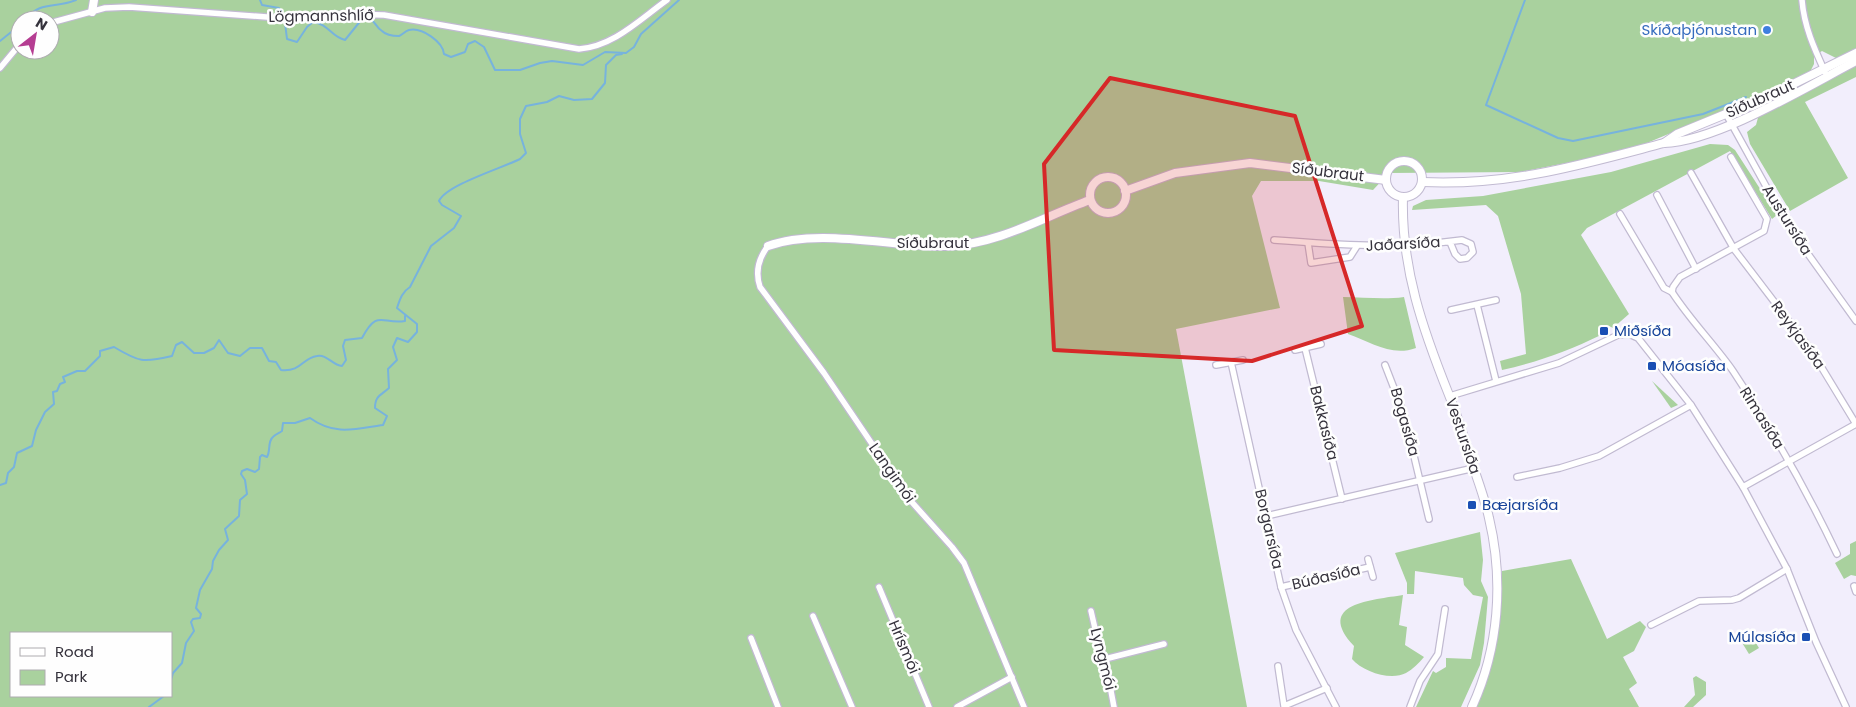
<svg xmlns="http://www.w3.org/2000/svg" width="1856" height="707" font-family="Poppins,sans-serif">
<rect width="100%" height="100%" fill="#f2eefc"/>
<g fill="#a9d19e" fill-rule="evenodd">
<path d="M0 0H1856V50L1838 59 1822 51 1814 56V64L1810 72 1759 96 1647 143 1582 160 1520 172 1389 173 1373 190 1319 181H1261L1252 196 1280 308 1176 329 1247 707H0ZM20 20H50V50H20ZM11 633H171V696H11Z"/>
<polygon points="1856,63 1856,77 1805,102 1848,178 1790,211 1750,144 1747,132 1756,125 1759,114"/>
<path d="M1710 144 1728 145 1735 150 1777 215 1772 219 1730 151 1587 228 1581 235 1629 314 1613 328 1609 326 1601 331V335C1568 351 1538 362 1502 370L1500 361 1526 354 1521 294 1498 216 1486 205 1412 210 1413 206 1426 200 1483 196 1611 172Z"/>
<path d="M1343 297C1363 297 1383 300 1404 297L1416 348C1391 357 1371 342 1348 334Z"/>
<polygon points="1652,381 1678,405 1671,408"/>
<polygon points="1480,532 1483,560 1481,581 1488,597 1484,643 1480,665 1461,707 1416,707 1433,671 1436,673 1446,667 1446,658 1471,659 1483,597 1473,595 1464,585 1463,578 1415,571 1414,594 1407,594 1407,583 1395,553"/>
<polygon points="1856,541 1856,576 1851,575 1844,579 1835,563 1850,554 1850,544"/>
<path d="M1571 559 1607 639 1640 621 1646 627 1634 651 1623 657 1637 683 1629 689 1639 707H1475C1497 658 1500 624 1502 571Z"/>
<path d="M1403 595 1399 625 1407 627 1405 645 1424 657C1419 663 1413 669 1406 673 1391 681 1363 672 1352 659L1354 646C1314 603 1373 600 1403 595Z"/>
<polygon points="1751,635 1759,648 1749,654 1741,641"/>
<polygon points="1696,676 1706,682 1706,695 1693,707 1684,707 1695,695 1693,678"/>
</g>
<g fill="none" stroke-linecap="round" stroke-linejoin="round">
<g stroke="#77b3dd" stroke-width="2">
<polyline points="260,0 262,5 279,8 283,13"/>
<polyline points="1525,0 1486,105 1558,138 1573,141 1703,114 1746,97"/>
<path d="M24 20C42 0 54 9 76 0"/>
<path d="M285 23 287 39 297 42 307 27 313 22C329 24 331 37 345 40L362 19C376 17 373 25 382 31 386 35 393 36 399 36 402 35 405 31 409 30 422 27 443 42 444 54L451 57 465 52 468 44 475 41 484 47 495 70H520L540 63 552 61 583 65 605 52 626 53 634 47 641 34 679 0"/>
<polyline points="0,41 20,25"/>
<path d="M0 485 6 483 8 473 14 467 17 453 32 446 36 430 45 412 54 404 53 392 57 391 60 384 65 382 63 377 77 371H85L100 356V351L114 347C139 362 143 363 172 356L176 345 182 342 194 353H204L214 348 219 340 228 353 240 356 250 348H262L269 361 276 362 281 370C302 372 302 358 317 356 327 354 332 365 342 366L346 360 343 346 345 340 362 338C378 308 382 325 405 321V316"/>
<path d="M171 680 173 673 182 663 186 643 194 631 191 622 193 619 200 618 201 614 196 608 200 590 212 569 213 561 219 550 228 540 225 529 239 516 240 500 247 494 245 480 241 474 242 471 247 469 255 472 259 469 260 457 262 455 267 457C271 450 267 441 274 436 276 434 279 433 282 431L283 423H295L310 418C335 436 355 429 383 425L387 416 375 408C375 396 380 396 389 388L388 369 397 360 393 347 397 338 408 342 417 332V324L397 308C400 299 402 292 410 287L431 246 454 228 461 216 442 205 439 201C446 185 502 168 520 159L526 153 520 134V119L526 106 547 102 559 96 574 100 592 99 605 83 606 65 616 55 622 54"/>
<polyline points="149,707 164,696"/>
</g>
<g stroke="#c1bad1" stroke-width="8">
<g id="street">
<path d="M1802 0C1804 26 1814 48 1825 72"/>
<path d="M50 23 105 8 129 7 280 18 347 14 384 15 579 49C614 46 639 20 667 0"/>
<polyline points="0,68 20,44"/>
<polyline points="1726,114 1788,226 1856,321"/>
<path d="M1731 157 1767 219 1764 231 1680 277 1673 287 1672 292C1690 320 1714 344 1733 371 1772 429 1807 491 1837 554"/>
<polyline points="1691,173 1734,249 1811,350 1856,424"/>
<polyline points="1657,195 1696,269"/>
<polyline points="1620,214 1664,288 1672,292"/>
<path d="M1274 240C1339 245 1397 249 1462 240L1471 244 1473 252 1467 258 1460 259 1455 254 1450 242"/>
<polyline points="1308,243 1311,263 1350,257 1357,246"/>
<path d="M768 246C758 259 755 272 760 287L824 373 910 500 952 547 964 563 1024 707"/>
<polyline points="1477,305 1496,381"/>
<polyline points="1451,310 1496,300"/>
<polyline points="1305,348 1342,499"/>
<polyline points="1295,350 1321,344"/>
<polyline points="1231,362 1281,587 1296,630 1336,707"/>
<polyline points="1216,365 1243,360"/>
<polyline points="1385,365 1404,414 1429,519"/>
<polyline points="1450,396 1559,363 1618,335 1629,334 1638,338 1691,405 1743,487 1787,569 1816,642 1846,707"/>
<polyline points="1517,477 1560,468 1599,456 1691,405"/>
<polyline points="1743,487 1856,424"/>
<polyline points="1266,516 1474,468"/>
<polyline points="1368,559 1373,577"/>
<polyline points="1854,586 1856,592"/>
<polyline points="879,587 929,707"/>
<polyline points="1281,587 1370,567"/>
<polyline points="1091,611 1099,646 1105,659 1114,707"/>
<polyline points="813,616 852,707"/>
<polyline points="1651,625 1699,601 1732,600 1739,598 1787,569"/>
<polyline points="751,638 778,707"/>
<polyline points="1105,659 1164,644"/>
<polyline points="1278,666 1284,706 1327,688"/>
<polyline points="957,707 1012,677"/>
<polyline points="1410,707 1420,681 1438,654 1445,609"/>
</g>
</g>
<g stroke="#c1bad1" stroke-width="10">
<g id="secondary">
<polyline points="92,12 94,0"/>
<polyline points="1664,143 1677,134 1767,97 1856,53"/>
<circle cx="1404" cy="179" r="18"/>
<circle cx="1108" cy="195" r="18"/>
<path d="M1422 182C1511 186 1580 165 1664 143 1716 142 1808 86 1856 61"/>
<polyline points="1125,191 1175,173 1250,163 1386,180"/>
<path d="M1403 197C1401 268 1423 330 1449 395 1458 417 1465 440 1472 463 1478 481 1485 499 1489 518 1504 581 1499 648 1472 707"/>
<path d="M768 246C819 227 896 248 950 246 1001 243 1043 217 1090 200"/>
</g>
</g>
<use href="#street" stroke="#fff" stroke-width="5.5"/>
<use href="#secondary" stroke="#fff" stroke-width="8"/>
</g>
<path fill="#d62828" fill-opacity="0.2" stroke="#d62828" stroke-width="4" stroke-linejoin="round" d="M1110 78 1295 116 1362 326 1252 361 1054 350 1044 164Z"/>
<circle fill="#3f7fe0" stroke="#fefefe" stroke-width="2" cx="1767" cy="30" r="5"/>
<g fill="#1a4fb4" stroke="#fefefe" stroke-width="2">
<rect x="1599" y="326" width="10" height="10" rx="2.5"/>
<rect x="1647" y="361" width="10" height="10" rx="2.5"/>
<rect x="1467" y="500" width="10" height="10" rx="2.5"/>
<rect x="1801" y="632" width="10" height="10" rx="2.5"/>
</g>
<g text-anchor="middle" stroke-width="5" stroke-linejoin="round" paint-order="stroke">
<g font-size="15" fill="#35323c" stroke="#fefefe">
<text transform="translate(321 16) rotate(-1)" y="5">Lögmannshlíð</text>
<text transform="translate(1760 99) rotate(-24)" y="5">Síðubraut</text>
<text transform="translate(1328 172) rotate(7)" y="5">Síðubraut</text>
<text transform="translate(1787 220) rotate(58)" y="5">Austursíða</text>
<text x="933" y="248">Síðubraut</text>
<text transform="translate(1403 244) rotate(-3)" y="5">Jaðarsíða</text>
<text transform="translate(1798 335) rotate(54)" y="5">Reykjasíða</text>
<text transform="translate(1762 418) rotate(58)" y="5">Rimasíða</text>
<text transform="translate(1405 422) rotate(74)" y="5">Bogasíða</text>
<text transform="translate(1324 423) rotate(76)" y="5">Bakkasíða</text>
<text transform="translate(1463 436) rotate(71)" y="5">Vestursíða</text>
<text transform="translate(892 473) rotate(55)" y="5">Langimói</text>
<text transform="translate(1269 529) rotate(77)" y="5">Borgarsíða</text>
<text transform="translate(1326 577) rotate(-13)" y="5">Búðasíða</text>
<text transform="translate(904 647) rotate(67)" y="5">Hrísmói</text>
<text transform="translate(1103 659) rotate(76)" y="5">Lyngmói</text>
</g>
<g font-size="15" fill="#366cbe" stroke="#fefefe" text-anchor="end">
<text x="1757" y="35">Skíðaþjónustan</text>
</g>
<g font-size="15" fill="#164399" stroke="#fefefe" text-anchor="start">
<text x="1614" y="336">Miðsíða</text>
<text x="1662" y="371">Móasíða</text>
<text x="1482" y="510">Bæjarsíða</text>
<text x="1796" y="642" text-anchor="end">Múlasíða</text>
</g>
</g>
<rect x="10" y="632" width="162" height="65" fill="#fefefe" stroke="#aeacb0"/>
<rect x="20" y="648" width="25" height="8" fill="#ffffff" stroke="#aeacb0"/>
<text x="55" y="657" font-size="15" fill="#35323c">Road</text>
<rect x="20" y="670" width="25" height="15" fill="#a9d19e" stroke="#aeacb0"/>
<text x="55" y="682" font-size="15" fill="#35323c">Park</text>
<g transform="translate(35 35) rotate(31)"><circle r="24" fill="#fefefe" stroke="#aeacb0"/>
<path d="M0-4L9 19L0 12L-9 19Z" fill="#b53d92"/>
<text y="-8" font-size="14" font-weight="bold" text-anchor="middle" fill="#35323c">N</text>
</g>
</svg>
